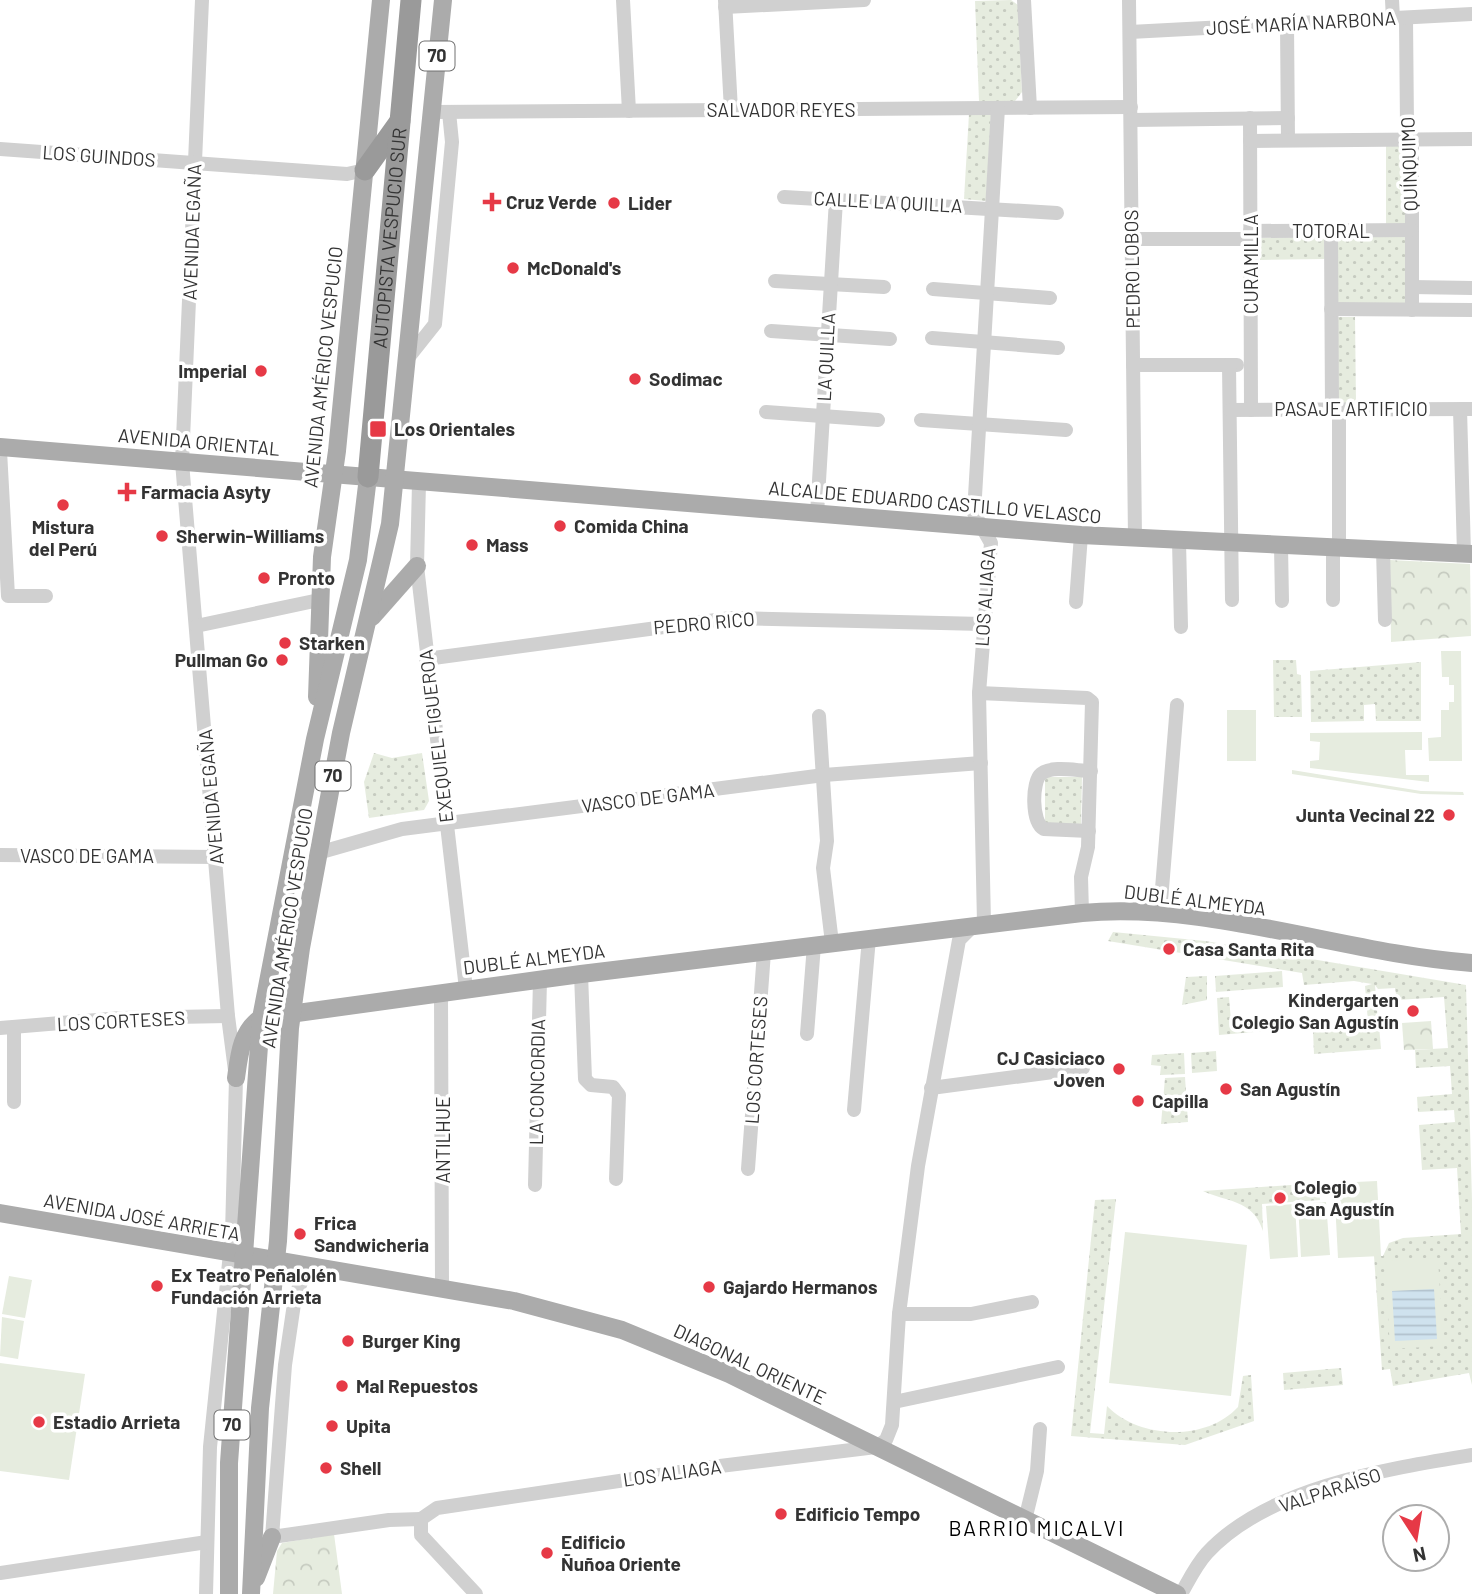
<svg xmlns="http://www.w3.org/2000/svg" width="1472" height="1594" font-family="Barlow,sans-serif">
<defs>
<pattern id="grass-dots" width="8" height="8" patternUnits="userSpaceOnUse" patternTransform="scale(1.75)"><rect width="8" height="8" fill="#e6ecdf"/><path d="M2 2h.1M6 6h.1" fill="none" stroke="#c6cbc0" stroke-width="1.8" stroke-linecap="round"/></pattern>
<pattern id="park-crowns" width="20" height="18" patternUnits="userSpaceOnUse" patternTransform="scale(1.75)"><rect width="20" height="18" fill="#e6ecdf"/><path d="M2 6a3 3 0 1 1 6 0M12 15a3 3 0 1 1 6 0" fill="none" stroke="#c6cbc0"/></pattern>
<pattern id="water-rules" width="6" height="5" patternUnits="userSpaceOnUse" patternTransform="scale(1.75)"><rect width="6" height="5" fill="#cfe2ee"/><path d="M0 2.5h6" fill="none" stroke="#b2c2cd"/></pattern>
</defs>
<rect width="100%" height="100%" fill="#fff"/>
<g fill="url(#grass-dots)">
<polygon points="1011,0 1018,5 1022,92 1015,101 979,101 975,1"/>
<polygon points="969,114 991,115 986,201 964,199"/>
<polygon points="1386,146 1407,146 1407,226 1386,225"/>
<polygon points="1334,234 1409,234 1409,308 1336,307"/>
<polygon points="1324,237 1325,259 1260,260 1260,238"/>
<polygon points="1337,317 1355,317 1356,403 1338,403"/>
<polygon points="1273,660 1296,660 1297,674 1301,675 1302,717 1274,717"/>
<polygon points="1421,662 1421,721 1376,721 1375,704 1364,705 1364,721 1311,722 1310,671"/>
<polygon points="374,753 392,758 422,753 429,801 424,810 369,818 364,782"/>
<polygon points="1045,777 1082,777 1081,825 1045,824"/>
<polygon points="1113,932 1205,941 1466,985 1472,1200 1472,1385 1469,1373 1393,1386 1390,1369 1382,1370 1374,1256 1383,1256 1389,1243 1403,1238 1461,1234 1457,1168 1422,1170 1419,1125 1455,1122 1454,1110 1418,1112 1417,1097 1452,1094 1450,1066 1416,1068 1415,1050 1448,1048 1444,997 1397,1000 1395,988 1378,989 1375,985 1378,1021 1368,1022 1365,986 1372,984 1354,981 1304,985 1302,973 1108,941"/>
<polygon points="1282,971 1283,987 1216,992 1215,976"/>
<polygon points="1207,976 1207,1000 1182,1005 1186,977"/>
<polygon points="1229,997 1231,1021 1287,1017 1288,1029 1219,1035 1217,998"/>
<polygon points="1379,1026 1381,1049 1314,1054 1313,1031"/>
<polygon points="1216,1051 1217,1071 1192,1073 1191,1053"/>
<polygon points="1184,1053 1185,1074 1160,1075 1161,1066 1151,1065 1152,1055"/>
<polygon points="1185,1077 1188,1122 1161,1124 1165,1078"/>
<path d="M1319 1183 1320 1200 1262 1204 1263 1231C1253 1199 1226 1202 1203 1191Z"/>
<path d="M1116 1199 1090 1433 1104 1434 1107 1406C1139 1439 1206 1442 1238 1407L1243 1376 1251 1375 1254 1421 1185 1445 1071 1436 1095 1200Z"/>
<polygon points="1341,1368 1343,1385 1284,1390 1283,1373"/>
</g>
<g fill="url(#park-crowns)">
<polygon points="1390,560 1470,564 1471,636 1391,642"/>
<polygon points="1431,1021 1433,1049 1404,1050 1402,1023"/>
<polygon points="334,1534 342,1594 273,1594 277,1551 282,1543"/>
</g>
<g fill="#e6ecdf">
<polygon points="1441,651 1461,651 1462,761 1429,761 1428,738 1441,737 1441,710 1449,710 1449,702 1454,702 1454,685 1449,685 1449,677 1442,677"/>
<rect x="1227" y="710" width="29" height="51"/>
<polygon points="1422,732 1422,750 1405,750 1406,775 1429,775 1429,782 1310,768 1310,761 1319,760 1320,742 1310,741 1310,733"/>
<polygon points="1292,770 1421,791 1463,792 1464,795 1421,794 1292,774"/>
<polygon points="1377,1181 1381,1256 1338,1258 1334,1183"/>
<polygon points="1326,1202 1330,1255 1301,1257 1298,1204"/>
<polygon points="1295,1204 1298,1257 1270,1259 1266,1206"/>
<polygon points="1125,1232 1247,1245 1231,1396 1109,1383"/>
<polygon points="1438,1258 1443,1346 1390,1349 1385,1261"/>
<polygon points="9,1276 32,1280 25,1318 2,1314"/>
<polygon points="2,1317 24,1321 18,1359 0,1356"/>
<polygon points="0,1363 85,1374 69,1480 0,1471"/>
</g>
<polygon fill="url(#water-rules)" points="1434,1289 1437,1339 1395,1341 1392,1291"/>
<g fill="none" stroke-linecap="round" stroke-linejoin="round">
<g stroke="#d0d0d0" stroke-width="14">
<polyline points="202,0 182,462 228,1016 236,1078 232,1234 210,1447 206,1594"/>
<polyline points="623,0 629,111"/>
<polyline points="725,0 731,110"/>
<polyline points="1024,0 1030,108"/>
<polyline points="1129,0 1135,539"/>
<polyline points="1392,0 1393,18"/>
<polyline points="725,7 864,0"/>
<polyline points="1406,18 1407,127 1412,140 1412,310"/>
<polyline points="1287,24 1288,140"/>
<polyline points="1130,32 1472,14"/>
<polyline points="432,112 1131,107"/>
<polyline points="1250,118 1251,410"/>
<polyline points="1131,120 1288,118"/>
<polyline points="1250,141 1472,139"/>
<polyline points="0,149 347,174 365,170"/>
<polyline points="784,197 1057,213"/>
<polyline points="1250,231 1412,230"/>
<polyline points="1331,231 1332,409"/>
<polyline points="1132,239 1251,239"/>
<polyline points="775,281 884,287"/>
<polyline points="1412,287 1472,288"/>
<polyline points="933,289 1050,298"/>
<polyline points="1331,309 1472,310"/>
<polyline points="771,331 890,339"/>
<polyline points="932,338 1058,348"/>
<polyline points="408,358 435,324 452,142 449,112"/>
<polyline points="1133,365 1237,365"/>
<polyline points="1229,365 1232,600"/>
<polyline points="1460,409 1464,554"/>
<polyline points="1230,410 1472,409"/>
<polyline points="766,412 878,420"/>
<polyline points="921,420 1066,430"/>
<polyline points="0,451 8,596 46,596"/>
<polyline points="419,483 417,566 466,989"/>
<polyline points="817,514 836,200"/>
<polyline points="1179,541 1181,627"/>
<polyline points="1281,546 1282,601"/>
<polyline points="1339,548 1339,409"/>
<polyline points="1383,550 1385,620"/>
<polyline points="1333,600 1333,548"/>
<polyline points="1076,602 1081,535"/>
<polyline points="196,626 319,600"/>
<polyline points="426,659 731,618 983,624"/>
<polyline points="979,693 1087,698 1092,702 1088,847 1081,877 1082,913"/>
<polyline points="819,716 827,841 823,868 832,943"/>
<path d="M1089 831 1044 829C1031 822 1032 781 1041 774 1053 765 1077 771 1091 771"/>
<polyline points="318,853 402,829 824,775 981,763"/>
<polyline points="0,855 217,857"/>
<polyline points="1160,913 1177,705"/>
<polyline points="984,923 979,693 991,543 974,513 998,108"/>
<polyline points="581,974 585,1079 591,1085 613,1087 619,1095 616,1179"/>
<polyline points="441,992 442,1287"/>
<polyline points="0,1028 121,1018 228,1016"/>
<polyline points="14,1028 14,1102"/>
<polyline points="807,1034 814,945"/>
<polyline points="931,1088 1083,1068"/>
<polyline points="854,1110 869,938"/>
<polyline points="748,1169 764,952"/>
<polyline points="535,1185 540,980"/>
<polyline points="308,1265 295,1297 285,1365 272,1537 389,1520 421,1519"/>
<polyline points="899,1314 971,1314 1032,1302"/>
<polyline points="894,1402 1058,1367"/>
<polyline points="421,1519 437,1508 720,1466 876,1447 886,1440 892,1425 899,1314 918,1166 959,940 974,925"/>
<polyline points="421,1519 421,1535 476,1594"/>
<polyline points="1025,1520 1037,1471 1040,1429"/>
<polyline points="0,1573 207,1542"/>
<path d="M1181 1594C1189 1580 1196 1565 1207 1553 1268 1487 1387 1469 1472 1455"/>
</g>
<g stroke="#ababab" stroke-width="18">
<polyline points="0,447 1081,535 1472,554"/>
<polyline points="372,617 417,566"/>
<polyline points="317,697 322,557 337,451 381,0"/>
<path d="M236 1078C239 1056 241 1031 261 1018L581 974 1082 913C1209 901 1345 954 1472 963"/>
<polyline points="0,1213 514,1301 622,1330 729,1374 1177,1594"/>
<polyline points="256,1578 272,1537"/>
<polyline points="229,1594 229,1463 261,1018 315,739 358,560 368,477"/>
<polyline points="251,1594 260,1408 278,1241 290,1028 301,948 341,733 390,524 443,0"/>
</g>
<g stroke="#9a9a9a" stroke-width="21">
<polyline points="365,170 400,121"/>
<path id="s1" d="M368 477 411 0"/>
</g>
</g>
<g fill="#e63946" stroke="#fff" stroke-width="2.5">
<path d="M488.5 191.5h7v7h7v7h-7v7h-7v-7h-7v-7h7z"/>
<circle cx="614" cy="203" r="7"/>
<circle cx="513" cy="268" r="7"/>
<circle cx="261" cy="371" r="7"/>
<circle cx="635" cy="379" r="7"/>
<rect x="369" y="420" width="18" height="18" rx="3.5"/>
<path d="M123.5 481.5h7v7h7v7h-7v7h-7v-7h-7v-7h7z"/>
<circle cx="63" cy="505" r="7"/>
<circle cx="560" cy="526" r="7"/>
<circle cx="162" cy="536" r="7"/>
<circle cx="472" cy="545" r="7"/>
<circle cx="264" cy="578" r="7"/>
<circle cx="285" cy="643" r="7"/>
<circle cx="282" cy="660" r="7"/>
<circle cx="1449" cy="815" r="7"/>
<circle cx="1169" cy="949" r="7"/>
<circle cx="1413" cy="1011" r="7"/>
<circle cx="1119" cy="1069" r="7"/>
<circle cx="1226" cy="1089" r="7"/>
<circle cx="1138" cy="1101" r="7"/>
<circle cx="1280" cy="1198" r="7"/>
<circle cx="300" cy="1234" r="7"/>
<circle cx="157" cy="1286" r="7"/>
<circle cx="709" cy="1287" r="7"/>
<circle cx="348" cy="1341" r="7"/>
<circle cx="342" cy="1386" r="7"/>
<circle cx="39" cy="1422" r="7"/>
<circle cx="332" cy="1426" r="7"/>
<circle cx="326" cy="1468" r="7"/>
<circle cx="781" cy="1514" r="7"/>
<circle cx="547" cy="1553" r="7"/>
</g>
<g text-anchor="middle" stroke-width="7" stroke-linejoin="round" paint-order="stroke">
<g fill="#fff" stroke="#707070" stroke-width="2">
<rect x="419.5" y="41.5" width="35" height="29" rx="5"/>
<rect x="315.5" y="761.5" width="35" height="29" rx="5"/>
<rect x="214.5" y="1410.5" width="35" height="29" rx="5"/>
</g>
<g font-size="18" font-weight="bold" fill="#333">
<text x="437" y="62">70</text>
<text x="333" y="782">70</text>
<text x="232" y="1431">70</text>
</g>
<g font-size="19" fill="#333" stroke="#fff">
<text transform="translate(1301 23) rotate(-3)" y="7">JOSÉ MARÍA NARBONA</text>
<text x="781" y="117">SALVADOR REYES</text>
<text transform="translate(99 156) rotate(4)" y="7">LOS GUINDOS</text>
<text transform="translate(1409 164) rotate(-92)" y="7">QUÍNQUIMO</text>
<text transform="translate(888 202) rotate(3)" y="7">CALLE LA QUILLA</text>
<text x="1331" y="238">TOTORAL</text>
<text transform="translate(192 232) rotate(-88)" y="7">AVENIDA EGAÑA</text>
<text dy="7" stroke="none"><textPath href="#s1" startOffset="240">AUTOPISTA VESPUCIO SUR</textPath></text>
<text transform="translate(1251 264) rotate(-90)" y="7">CURAMILLA</text>
<text transform="translate(1132 269) rotate(-91)" y="7">PEDRO LOBOS</text>
<text transform="translate(826 357) rotate(-87)" y="7">LA QUILLA</text>
<text transform="translate(323 367) rotate(-84)" y="7">AVENIDA AMÉRICO VESPUCIO</text>
<text x="1351" y="416">PASAJE ARTIFICIO</text>
<text transform="translate(199 442) rotate(5)" y="7">AVENIDA ORIENTAL</text>
<text transform="translate(935 502) rotate(5)" y="7">ALCALDE EDUARDO CASTILLO VELASCO</text>
<text transform="translate(985 597) rotate(-86)" y="7">LOS ALIAGA</text>
<text transform="translate(704 623) rotate(-5)" y="7">PEDRO RICO</text>
<text transform="translate(436 736) rotate(-97)" y="7">EXEQUIEL FIGUEROA</text>
<text transform="translate(211 797) rotate(-95)" y="7">AVENIDA EGAÑA</text>
<text transform="translate(648 798) rotate(-7)" y="7">VASCO DE GAMA</text>
<text x="87" y="863">VASCO DE GAMA</text>
<text transform="translate(1195 900) rotate(7)" y="7">DUBLÉ ALMEYDA</text>
<text transform="translate(287 928) rotate(-81)" y="7">AVENIDA AMÉRICO VESPUCIO</text>
<text transform="translate(534 959) rotate(-7)" y="7">DUBLÉ ALMEYDA</text>
<text transform="translate(121 1021) rotate(-3)" y="7">LOS CORTESES</text>
<text transform="translate(756 1060) rotate(-86)" y="7">LOS CORTESES</text>
<text transform="translate(537 1082) rotate(-89)" y="7">LA CONCORDIA</text>
<text transform="translate(443 1140) rotate(-90)" y="7">ANTILHUE</text>
<text transform="translate(142 1217) rotate(10)" y="7">AVENIDA JOSÉ ARRIETA</text>
<text transform="translate(750 1364) rotate(25)" y="7">DIAGONAL ORIENTE</text>
<text transform="translate(672 1473) rotate(-8)" y="7">LOS ALIAGA</text>
<text transform="translate(1330 1490) rotate(-18)" y="7">VALPARAÍSO</text>
</g>
<g font-size="19" font-weight="bold" fill="#333" stroke="#fff" text-anchor="start">
<text x="506" y="209">Cruz Verde</text>
<text x="628" y="210">Lider</text>
<text x="527" y="275">McDonald's</text>
<text x="247" y="378" text-anchor="end">Imperial</text>
<text x="649" y="386">Sodimac</text>
<text x="394" y="436">Los Orientales</text>
<text x="141" y="499">Farmacia Asyty</text>
<text x="574" y="533">Comida China</text>
<text x="63" y="534" text-anchor="middle">Mistura<tspan x="63" dy="22">del Perú</tspan></text>
<text x="176" y="543">Sherwin-Williams</text>
<text x="486" y="552">Mass</text>
<text x="278" y="585">Pronto</text>
<text x="299" y="650">Starken</text>
<text x="268" y="667" text-anchor="end">Pullman Go</text>
<text x="1435" y="822" text-anchor="end">Junta Vecinal 22</text>
<text x="1183" y="956">Casa Santa Rita</text>
<text x="1399" y="1007" text-anchor="end">Kindergarten<tspan x="1399" dy="22">Colegio San Agustín</tspan></text>
<text x="1105" y="1065" text-anchor="end">CJ Casiciaco<tspan x="1105" dy="22">Joven</tspan></text>
<text x="1240" y="1096">San Agustín</text>
<text x="1152" y="1108">Capilla</text>
<text x="1294" y="1194">Colegio<tspan x="1294" dy="22">San Agustín</tspan></text>
<text x="314" y="1230">Frica<tspan x="314" dy="22">Sandwicheria</tspan></text>
<text x="171" y="1282">Ex Teatro Peñalolén<tspan x="171" dy="22">Fundación Arrieta</tspan></text>
<text x="723" y="1294">Gajardo Hermanos</text>
<text x="362" y="1348">Burger King</text>
<text x="356" y="1393">Mal Repuestos</text>
<text x="53" y="1429">Estadio Arrieta</text>
<text x="346" y="1433">Upita</text>
<text x="340" y="1475">Shell</text>
<text x="795" y="1521">Edificio Tempo</text>
<text x="561" y="1549">Edificio<tspan x="561" dy="22">Ñuñoa Oriente</tspan></text>
</g>
<g font-size="21" letter-spacing="2" fill="#000" stroke="#fff">
<text x="1037" y="1536">BARRIO MICALVI</text>
</g>
</g>
<g transform="translate(1416 1538) rotate(168)"><circle r="33" fill="#ffffff" stroke="#adadad" stroke-width="2"/>
<path d="M0-5L12 26L0 18L-12 26Z" fill="#e63946"/>
<text y="-10" font-size="19" font-weight="bold" text-anchor="middle" fill="#333333">N</text>
</g>
</svg>
